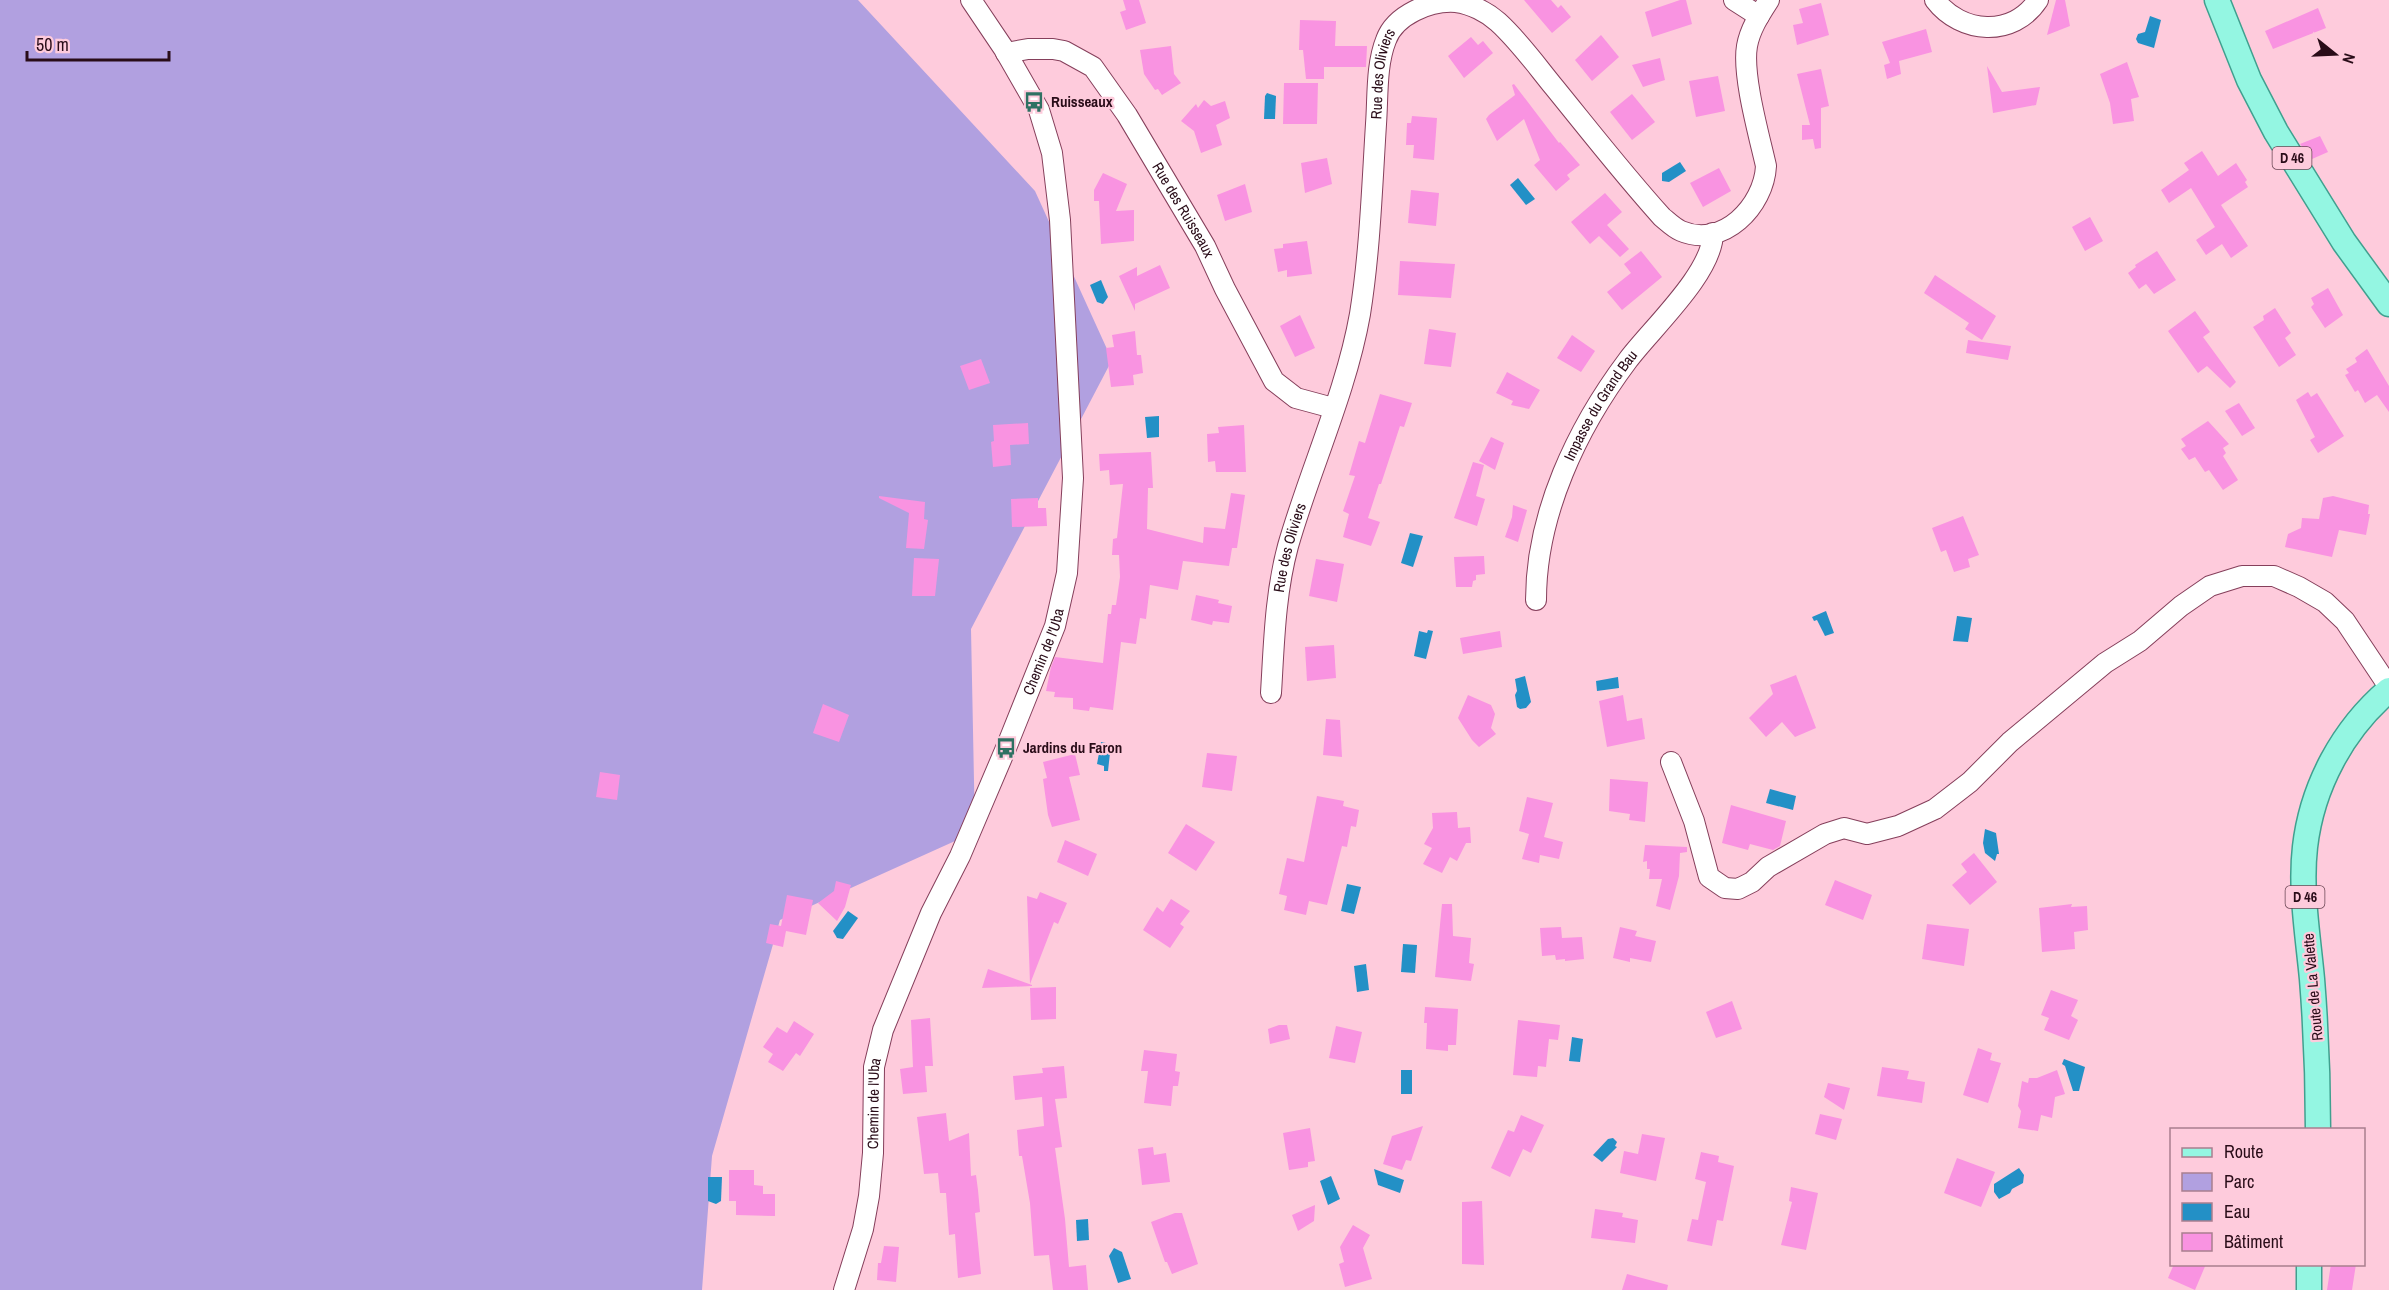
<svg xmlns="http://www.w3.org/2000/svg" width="2389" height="1290" font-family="'Archivo Narrow',sans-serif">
<rect width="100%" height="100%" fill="#fecbdc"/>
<polygon fill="#b1a0e0" points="0,0 858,0 1035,191 1112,360 971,629 975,832 780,920 712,1156 702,1290 0,1290"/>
<g fill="#2390c6">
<polygon points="2150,16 2161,20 2154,48 2138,43 2136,39 2138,34 2145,32"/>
<polygon points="1267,93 1276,96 1275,119 1264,119 1265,96"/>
<polygon points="1680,162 1686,171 1669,182 1662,181 1662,173"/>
<polygon points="1518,178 1535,199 1526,205 1510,185"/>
<polygon points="1101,280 1108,297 1103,304 1097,302 1090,285"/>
<polygon points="1159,416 1159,437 1147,438 1145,417"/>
<polygon points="1410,533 1423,536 1413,567 1401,563"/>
<polygon points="1826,611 1834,633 1825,636 1817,620 1814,621 1812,617"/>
<polygon points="1957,616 1972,618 1968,642 1953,641"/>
<polygon points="1428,630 1433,631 1426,659 1414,656 1419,631 1427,633"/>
<polygon points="1525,676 1531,702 1526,708 1520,709 1517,707 1515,695 1517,691 1515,679"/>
<polygon points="1618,677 1619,688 1597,691 1596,681"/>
<polygon points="1101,742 1111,744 1108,771 1104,771 1104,766 1097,764"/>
<polygon points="1770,789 1796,796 1793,810 1766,803"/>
<polygon points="1985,829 1996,833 1999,854 1997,854 1995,861 1985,853 1983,843"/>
<polygon points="1347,884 1361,887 1354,914 1341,911"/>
<polygon points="848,911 858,918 843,939 837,938 833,931"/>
<polygon points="1403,944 1417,945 1415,973 1401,972"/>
<polygon points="1366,964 1369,990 1357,992 1354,966"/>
<polygon points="1572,1037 1583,1039 1580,1062 1569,1061"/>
<polygon points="2064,1059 2085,1067 2079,1091 2073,1091 2065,1066 2062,1064"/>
<rect x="1401" y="1070" width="11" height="24"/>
<polygon points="1613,1138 1617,1142 1615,1146 1617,1147 1602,1162 1593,1155 1608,1139"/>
<polygon points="2019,1168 2024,1175 2023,1183 2012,1189 2010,1193 1999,1199 1994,1192 1994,1184"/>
<polygon points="1374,1169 1404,1180 1400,1193 1378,1185"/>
<polygon points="1331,1176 1340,1199 1328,1205 1320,1181"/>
<polygon points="708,1177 722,1177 721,1201 716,1204 708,1201"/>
<polygon points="1088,1219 1089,1240 1077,1241 1076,1220"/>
<polygon points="1114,1248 1122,1252 1131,1279 1118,1283 1109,1256"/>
</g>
<g fill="#f993e1">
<polygon points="1123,0 1139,0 1146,23 1126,30 1120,12 1126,10"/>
<polygon points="1524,0 1551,0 1558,8 1561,5 1571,17 1552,33"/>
<polygon points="1680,0 1686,0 1692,24 1652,37 1645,12"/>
<polygon points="2056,0 2065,0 2070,26 2047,35"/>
<polygon points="1821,3 1829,35 1797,45 1793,25 1803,23 1799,9"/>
<polygon points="2318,8 2326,28 2273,49 2265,31"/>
<polygon points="1300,20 1336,21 1335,46 1367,46 1366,67 1324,67 1324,79 1306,79 1303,50 1299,50"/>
<polygon points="1926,29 1932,52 1899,61 1901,74 1887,79 1884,65 1890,63 1882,42"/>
<polygon points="1601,35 1619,57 1592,81 1575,60"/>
<polygon points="1471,37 1478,45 1483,41 1493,53 1464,78 1448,56"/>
<polygon points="1171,46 1174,74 1181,83 1162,95 1158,89 1155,90 1144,74 1140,50"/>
<polygon points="1660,58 1665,80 1643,87 1632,65"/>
<polygon points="2127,62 2139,97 2131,99 2134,121 2113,124 2110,103 2100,74"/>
<polygon points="1987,66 2002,92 2040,87 2036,105 1993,113"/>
<polygon points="1821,69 1829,106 1821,108 1821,148 1815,149 1813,139 1802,140 1802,125 1810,125 1797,74"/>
<polygon points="1718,76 1725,111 1696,117 1689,81"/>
<polygon points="1284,83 1318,83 1317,124 1283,124"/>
<polygon points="1514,84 1559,143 1560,142 1580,165 1567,175 1570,179 1556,191 1534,165 1540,160 1524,119 1497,141 1486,119 1489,115 1515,95 1512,85"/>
<polygon points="1632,94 1655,122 1632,140 1610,112"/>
<polygon points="1204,100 1211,106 1225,101 1230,118 1216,125 1222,145 1201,153 1194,131 1181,121 1196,104 1198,108"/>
<polygon points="1412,116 1437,118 1434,160 1413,158 1414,145 1406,145 1407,123 1411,123"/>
<polygon points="2320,136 2328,152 2312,159 2300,144"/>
<polygon points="2202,151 2218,176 2236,163 2247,180 2245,182 2248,187 2221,205 2248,246 2231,258 2222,244 2206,255 2196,240 2215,227 2191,188 2169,203 2161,190 2189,170 2184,163"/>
<polygon points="1327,158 1332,184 1305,193 1301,163"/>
<polygon points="1719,168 1731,191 1703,207 1690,183"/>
<polygon points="1103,173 1127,184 1116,211 1134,210 1134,241 1101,244 1099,201 1094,201 1094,190"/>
<polygon points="1245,184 1252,212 1225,221 1217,195"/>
<polygon points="1411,190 1439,193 1436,226 1408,223"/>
<polygon points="1605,193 1622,212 1607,225 1629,249 1620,257 1599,236 1590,244 1571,222"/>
<polygon points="2090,217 2103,241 2085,251 2072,227"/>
<polygon points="1307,241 1312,274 1287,277 1287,270 1278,272 1274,249 1283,248 1283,244"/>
<polygon points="1641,251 1662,277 1622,310 1607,292 1631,273 1624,264"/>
<polygon points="2157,251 2176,280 2154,294 2146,284 2139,289 2128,273 2136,267 2135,265"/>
<polygon points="1400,261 1455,264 1451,298 1398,295"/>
<polygon points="1160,265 1170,288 1135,304 1135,311 1119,276 1137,267 1137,276"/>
<polygon points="1935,275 1996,316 1982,340 1965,329 1969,323 1924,293"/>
<polygon points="2328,288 2343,315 2325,328 2311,307 2314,304 2311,298"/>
<polygon points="2275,308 2291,333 2285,338 2296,355 2279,367 2253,327 2264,320 2263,316"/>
<polygon points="2195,311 2210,332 2203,337 2236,382 2230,388 2207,366 2198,373 2168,331"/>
<polygon points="1300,315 1315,348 1295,357 1280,326"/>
<polygon points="1429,329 1456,333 1451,367 1424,364"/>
<polygon points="1135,331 1137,355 1141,355 1143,373 1133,375 1134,385 1111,387 1106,348 1114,347 1112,335"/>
<polygon points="1572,335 1595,351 1581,372 1557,358"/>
<polygon points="1968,340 2011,346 2008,360 1966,353"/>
<polygon points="2367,349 2389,386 2389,412 2377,395 2365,403 2358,390 2355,392 2345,375 2349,373 2346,369 2357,362 2355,358"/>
<polygon points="981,359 990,383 969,390 960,366"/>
<polygon points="1507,372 1540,390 1529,409 1511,405 1513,401 1496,393"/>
<polygon points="2308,392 2311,397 2317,393 2344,436 2318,453 2310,440 2315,437 2296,400"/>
<polygon points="1380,394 1412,403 1404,427 1400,426 1381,484 1379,484 1368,518 1380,522 1371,546 1343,537 1349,514 1343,511 1355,476 1349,475 1359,441 1365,443"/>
<polygon points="2239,403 2255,428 2242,436 2225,411"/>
<polygon points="2208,421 2229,444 2223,448 2226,453 2223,456 2238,480 2223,490 2209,470 2205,472 2195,457 2189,460 2181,449 2186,446 2181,439"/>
<polygon points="1028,423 1029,444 1010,445 1011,465 993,467 991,442 994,441 993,425"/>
<polygon points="1244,425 1246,472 1216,472 1215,461 1208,462 1207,434 1219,433 1218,427"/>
<polygon points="1491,437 1504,443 1495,470 1479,461"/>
<polygon points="1151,452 1153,488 1148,488 1147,529 1203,543 1204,527 1225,529 1231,493 1245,495 1237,548 1232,548 1229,566 1183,561 1178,590 1150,585 1146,619 1140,618 1136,644 1121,642 1113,710 1090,707 1089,711 1073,709 1073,698 1054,697 1055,692 1046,691 1051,667 1055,657 1103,663 1108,614 1111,614 1112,605 1116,605 1120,577 1119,555 1112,555 1113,539 1117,538 1123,484 1110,485 1109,470 1100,471 1099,454"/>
<polygon points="1473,462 1484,465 1476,496 1485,499 1477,526 1454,518"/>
<polygon points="879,496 925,502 924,519 928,520 924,549 906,548 909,513 879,498"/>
<polygon points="2333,496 2369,505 2368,514 2370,514 2366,535 2339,530 2332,557 2285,547 2288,534 2301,528 2302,518 2319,519 2323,498"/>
<polygon points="1038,498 1038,508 1046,508 1047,526 1012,527 1011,499"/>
<polygon points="1513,505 1527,510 1518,542 1505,537 1512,517"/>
<polygon points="1963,516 1979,555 1968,559 1970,567 1954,572 1946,550 1941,552 1932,528"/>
<polygon points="1484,556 1485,574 1476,575 1476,580 1473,581 1472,587 1456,587 1454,557"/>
<polygon points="914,558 939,559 935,596 912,596"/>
<polygon points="1316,559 1344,564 1337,602 1309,596"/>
<polygon points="1196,595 1219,600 1218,603 1232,606 1229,623 1213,621 1212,625 1191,620"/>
<polygon points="1500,631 1502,647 1463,654 1460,638"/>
<polygon points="1334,645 1336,678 1307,681 1305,647"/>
<polygon points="1796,675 1816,728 1795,737 1782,722 1766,737 1749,718 1773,694 1770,685"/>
<polygon points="1468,695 1491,705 1495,714 1491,728 1496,734 1479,747 1472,740 1458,718"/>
<polygon points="1623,695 1627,721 1642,718 1645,739 1607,747 1599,701"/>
<polygon points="823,704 849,715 839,742 813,733"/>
<polygon points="1326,719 1340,720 1342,757 1323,755"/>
<polygon points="1207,753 1237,756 1232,791 1202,787"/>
<polygon points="1075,754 1080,775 1069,777 1080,820 1052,827 1048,815 1043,779 1047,778 1043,762"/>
<polygon points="600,772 620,775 617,800 596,797"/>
<polygon points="1610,779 1648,782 1645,822 1629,820 1630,814 1609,811"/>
<polygon points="1317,796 1344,801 1343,806 1359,810 1356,827 1351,826 1347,847 1342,846 1327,905 1309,901 1306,915 1284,910 1287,896 1279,894 1287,858 1304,862"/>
<polygon points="1527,797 1553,803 1544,837 1563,842 1559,859 1540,855 1539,863 1522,859 1529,834 1519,831"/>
<polygon points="1731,805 1786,821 1780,846 1773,850 1750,844 1748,850 1722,843"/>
<polygon points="1457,812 1458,828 1470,827 1471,843 1466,843 1457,861 1450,857 1442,873 1423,864 1432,848 1424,844 1433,828 1432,813"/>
<polygon points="1186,824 1215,842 1196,871 1168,853"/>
<polygon points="1065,840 1097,854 1088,876 1057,862"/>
<polygon points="1645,845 1687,847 1687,852 1680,853 1679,876 1670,910 1656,906 1662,879 1649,879 1650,869 1647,869 1647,861 1643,862"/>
<polygon points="1974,853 1997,882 1970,905 1952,885 1967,872 1961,864"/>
<polygon points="1835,880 1872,895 1863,920 1825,905"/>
<polygon points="836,881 851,885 845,907 837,921 818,903 834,891"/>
<polygon points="1040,892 1067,903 1058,924 1054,922 1030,984 1027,896 1037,899"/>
<polygon points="787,895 813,900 806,935 786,931 783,947 766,943 770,924 781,926"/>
<polygon points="1171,899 1190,911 1180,924 1184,927 1170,948 1143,930 1157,907 1163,912"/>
<polygon points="1442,904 1452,904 1453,936 1471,938 1469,963 1474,964 1471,981 1435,977"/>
<polygon points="2072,904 2071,907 2087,906 2088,930 2074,932 2075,949 2042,952 2039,908"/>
<polygon points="1927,924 1969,929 1964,966 1922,959"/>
<polygon points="1561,927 1562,938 1582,937 1584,959 1565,961 1565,959 1556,960 1555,955 1542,956 1540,928"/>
<polygon points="1620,927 1637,931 1635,936 1656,941 1651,962 1630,958 1630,962 1613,958"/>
<polygon points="988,969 1032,985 1032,986 982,988"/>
<polygon points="1056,987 1056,1019 1031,1020 1030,988"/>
<polygon points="2051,990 2078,1000 2071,1016 2078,1020 2069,1040 2044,1030 2049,1018 2041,1015"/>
<polygon points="1732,1001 1742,1029 1716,1038 1706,1012"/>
<polygon points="1425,1007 1458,1009 1456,1045 1448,1045 1448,1051 1426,1049 1427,1023 1424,1023"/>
<polygon points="930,1018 933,1066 925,1066 927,1092 903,1094 900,1069 913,1067 911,1020"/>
<polygon points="1518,1020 1560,1025 1558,1040 1549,1039 1546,1067 1538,1066 1537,1077 1513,1075"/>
<polygon points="794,1021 814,1034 800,1056 796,1053 783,1071 768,1062 773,1054 763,1047 777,1027 787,1033"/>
<polygon points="1279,1025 1287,1025 1290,1039 1270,1044 1268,1029"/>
<polygon points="1336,1026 1362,1032 1355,1063 1329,1058"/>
<polygon points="1978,1048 1992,1053 1990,1060 2001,1063 1988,1103 1963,1095"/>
<polygon points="1144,1050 1177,1054 1175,1071 1180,1072 1178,1086 1173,1086 1171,1106 1144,1103 1148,1071 1141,1071"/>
<polygon points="1064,1066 1067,1098 1055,1099 1062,1147 1055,1148 1065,1219 1069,1267 1086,1265 1088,1290 1053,1290 1049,1255 1034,1256 1030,1203 1022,1156 1019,1156 1017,1130 1044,1126 1042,1097 1015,1100 1013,1076 1043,1073 1042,1068"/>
<polygon points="1882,1067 1909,1071 1907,1079 1925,1082 1922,1103 1877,1096"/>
<polygon points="2057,1070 2065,1094 2055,1097 2052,1118 2041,1115 2038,1131 2018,1128 2021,1111 2018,1106 2022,1081 2028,1083 2029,1078 2037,1078"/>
<polygon points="1828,1083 1850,1088 1844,1110 1824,1097"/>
<polygon points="946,1113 949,1141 969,1133 971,1176 976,1175 978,1190 980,1212 975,1213 981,1274 958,1278 955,1234 949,1235 946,1193 940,1193 938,1173 924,1174 917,1117"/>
<polygon points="1820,1114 1842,1119 1836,1140 1815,1134"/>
<polygon points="1521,1115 1544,1125 1531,1153 1523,1149 1510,1177 1491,1168 1508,1130 1514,1132"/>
<polygon points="1423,1126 1411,1161 1406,1160 1402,1170 1383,1164 1392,1136"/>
<polygon points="1310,1128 1315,1161 1308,1162 1308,1167 1289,1170 1283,1133"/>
<polygon points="1642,1134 1665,1138 1656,1181 1620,1173 1624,1151 1638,1154"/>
<polygon points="1153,1147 1154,1155 1166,1153 1170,1182 1142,1185 1138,1149"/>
<polygon points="1701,1152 1719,1156 1718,1162 1734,1166 1723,1221 1717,1220 1712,1246 1687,1241 1692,1219 1698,1220 1706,1182 1695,1179"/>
<polygon points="1957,1158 1995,1172 1981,1207 1944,1193"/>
<polygon points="729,1170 754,1170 754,1185 763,1186 763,1194 775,1194 775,1216 736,1215 736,1201 729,1201"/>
<polygon points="1791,1187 1818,1193 1806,1250 1781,1245 1792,1202 1789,1201"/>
<polygon points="1482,1201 1484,1265 1462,1264 1462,1202"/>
<polygon points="1315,1205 1314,1221 1298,1231 1292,1215"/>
<polygon points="1595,1209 1623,1213 1622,1217 1638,1220 1635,1243 1591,1238"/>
<polygon points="1175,1213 1182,1213 1198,1264 1172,1274 1167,1262 1165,1262 1151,1222"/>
<polygon points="1353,1225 1370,1235 1363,1248 1372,1279 1345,1287 1339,1264 1344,1262 1340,1247"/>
<polygon points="884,1246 899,1247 896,1282 877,1280 878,1263 881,1263"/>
<polygon points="2174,1264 2206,1264 2195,1290 2168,1278"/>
<polygon points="2331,1264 2356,1264 2352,1290 2327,1290"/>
<polygon points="1627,1274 1668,1285 1667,1290 1622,1290"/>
</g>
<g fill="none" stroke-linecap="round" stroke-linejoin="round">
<g stroke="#853f5b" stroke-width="22">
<g id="minor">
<polyline points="1734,0 1759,16"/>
<path d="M1935 0C1961 34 2013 38 2038 0"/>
<path id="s1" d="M1006 53 1028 49H1053L1064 51 1093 67 1127 115 1205 246 1225 289 1274 381 1296 398 1333 408"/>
<path id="s2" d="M1536 600C1536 514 1577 428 1628 360 1651 329 1713 273 1713 233"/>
<path id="s3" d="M1271 693C1274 644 1275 594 1288 546 1310 469 1346 393 1360 314 1370 251 1372 187 1376 124 1378 97 1376 65 1386 40 1395 15 1430 0 1456 2 1471 4 1487 12 1498 22 1519 41 1536 65 1554 87 1589 130 1624 175 1662 217 1668 222 1674 228 1681 231 1723 249 1764 206 1766 166 1759 135 1742 75 1747 46 1750 29 1760 14 1769 0"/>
<polyline points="1671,762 1694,821 1709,877 1725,888 1738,889 1752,882 1768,867 1825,834 1844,828 1867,834 1898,826 1935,809 1970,782 2010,742 2105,663 2140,641 2181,606 2210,586 2242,576 2274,576 2299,587 2325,602 2345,621 2389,687"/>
<path id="s4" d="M844 1290 863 1229 869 1196 873 1153 874 1067 883 1030 931 913 960 856 1006 748 1055 626 1067 573 1073 478 1060 220 1052 153 1039 110 1004 49 971 0"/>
</g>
</g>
<g stroke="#40a08f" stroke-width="27">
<g id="major">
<polyline points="2217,0 2249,80 2276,132 2344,242 2389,304"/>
<path d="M2318 1130C2318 1079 2316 1029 2312 979 2308 936 2300 890 2305 847 2312 786 2343 729 2389 690"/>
<polyline points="2309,1264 2309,1290"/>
</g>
</g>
<use href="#minor" stroke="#fff" stroke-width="20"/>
<use href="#major" stroke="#94f6e2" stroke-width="24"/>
</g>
<defs>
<g id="bus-bare" transform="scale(1.62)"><path d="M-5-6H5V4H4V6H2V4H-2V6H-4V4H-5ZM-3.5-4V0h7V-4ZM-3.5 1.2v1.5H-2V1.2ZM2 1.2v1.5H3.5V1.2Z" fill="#2f7163" stroke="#fecbdc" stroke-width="2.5" paint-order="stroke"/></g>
</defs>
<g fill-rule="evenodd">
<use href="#bus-bare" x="1034" y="102"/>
<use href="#bus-bare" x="1006" y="748"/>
</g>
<g text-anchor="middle" stroke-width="4.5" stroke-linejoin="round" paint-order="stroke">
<g fill="#fecbdc" stroke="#694553" stroke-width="1.5">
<rect x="2272.5" y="147" width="39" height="22" rx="4.5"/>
<rect x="2285.5" y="886" width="39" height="22" rx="4.5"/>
</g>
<g font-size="14" font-weight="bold" fill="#290c18">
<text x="2292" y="163">D 46</text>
<text x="2305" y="902">D 46</text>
</g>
<g font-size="15" fill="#290c18" stroke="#fecbdc">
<text dy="5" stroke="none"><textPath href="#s3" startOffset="633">Rue des Oliviers</textPath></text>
<text dy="5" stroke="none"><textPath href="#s1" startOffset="261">Rue des Ruisseaux</textPath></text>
<text dy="5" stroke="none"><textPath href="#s2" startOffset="208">Impasse du Grand Bau</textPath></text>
<text dy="5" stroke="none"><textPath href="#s3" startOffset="147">Rue des Oliviers</textPath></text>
<text dy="5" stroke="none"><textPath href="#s4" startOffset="676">Chemin de l'Uba</textPath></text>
<text transform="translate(2313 987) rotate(-95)" y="5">Route de La Valette</text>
<text dy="5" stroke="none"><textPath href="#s4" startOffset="190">Chemin de l'Uba</textPath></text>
</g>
<g font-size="15" font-weight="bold" fill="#290c18" stroke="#fecbdc" text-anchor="start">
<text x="1051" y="107">Ruisseaux</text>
<text x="1023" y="753">Jardins du Faron</text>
</g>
</g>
<rect x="2170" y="1128" width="195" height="138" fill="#fecbdc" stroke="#a97f8e" stroke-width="1.5"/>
<rect x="2182" y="1148" width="30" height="9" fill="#94f6e2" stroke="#a97f8e" stroke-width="1.5"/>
<text x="2224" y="1158" font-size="18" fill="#290c18">Route</text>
<rect x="2182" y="1173" width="30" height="18" fill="#b1a0e0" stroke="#a97f8e" stroke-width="1.5"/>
<text x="2224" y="1188" font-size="18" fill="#290c18">Parc</text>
<rect x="2182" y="1203" width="30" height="18" fill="#2390c6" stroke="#a97f8e" stroke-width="1.5"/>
<text x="2224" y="1218" font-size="18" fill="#290c18">Eau</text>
<rect x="2182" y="1233" width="30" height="18" fill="#f993e1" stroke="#a97f8e" stroke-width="1.5"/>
<text x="2224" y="1248" font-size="18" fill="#290c18">Bâtiment</text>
<g transform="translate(2335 54) rotate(108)" stroke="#fecbdc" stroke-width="4.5" paint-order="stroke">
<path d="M0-4.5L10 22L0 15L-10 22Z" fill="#290c18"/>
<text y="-9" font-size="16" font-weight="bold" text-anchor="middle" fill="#290c18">N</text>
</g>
<path d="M27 51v9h142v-9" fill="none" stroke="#290c18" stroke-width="3"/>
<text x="36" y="51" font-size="18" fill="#290c18" stroke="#fecbdc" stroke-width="4.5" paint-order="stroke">50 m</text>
</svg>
